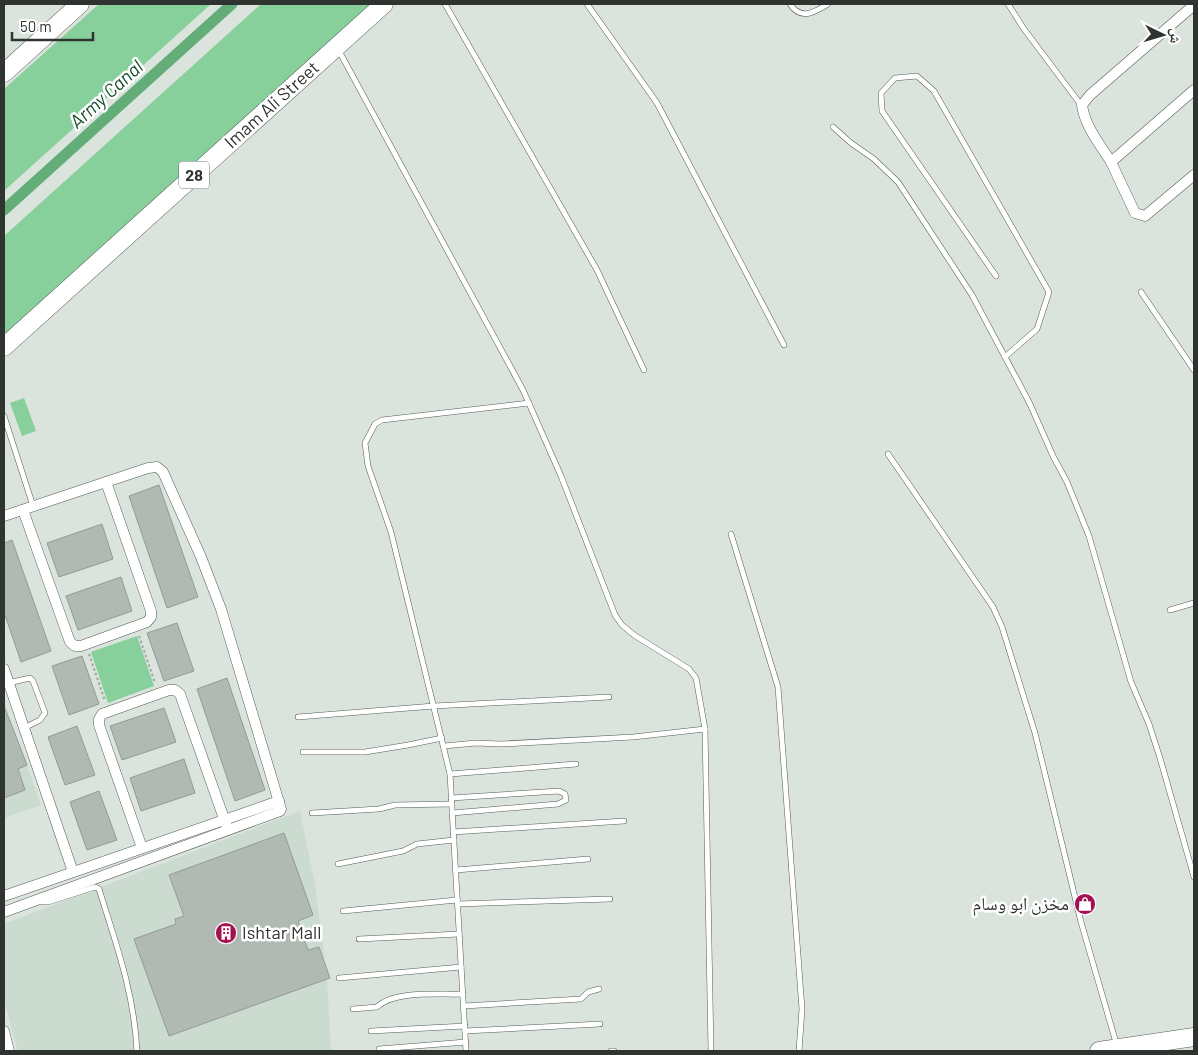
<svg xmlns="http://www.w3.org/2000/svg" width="1198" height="1055" font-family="Barlow,'Noto Naskh Arabic',sans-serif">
<rect width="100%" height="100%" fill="#dae3dc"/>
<g fill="#cbdbcf">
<polygon points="4,701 41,805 4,818"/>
<polygon points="300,811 315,885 327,977 331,1051 18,1051 4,1000 4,924"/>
</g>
<g fill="#87d09b">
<polygon points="99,4 211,4 4,191 4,89"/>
<polygon points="261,4 371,4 4,335 4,236"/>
<polygon points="24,398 36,431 22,436 10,403"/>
<polygon points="137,636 154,686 108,703 91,652"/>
</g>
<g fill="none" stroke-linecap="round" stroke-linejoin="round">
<polyline stroke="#63ad79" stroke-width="11" points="4,210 232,4"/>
</g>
<g fill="#b0b9b2" stroke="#929b94">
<polygon points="159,485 198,597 167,608 129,496"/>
<polygon points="102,524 113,559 59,577 47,543"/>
<polygon points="12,540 51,651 21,662 4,612 4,543"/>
<polygon points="121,577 132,611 78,630 66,596"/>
<polygon points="177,623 194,671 164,681 147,633"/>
<polygon points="82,656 99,704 69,715 52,666"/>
<polygon points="227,678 265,790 235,801 197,689"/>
<polygon points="4,706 27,765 18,769 25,790 4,798"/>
<polygon points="164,708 176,742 122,760 110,726"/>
<polygon points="77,726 95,775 65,785 48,737"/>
<polygon points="184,759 195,793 141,811 130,778"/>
<polygon points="99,791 117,840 87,850 70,802"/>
<polygon points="284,833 313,915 298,921 308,950 319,947 330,978 169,1036 134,939 176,924 175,919 184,916 169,875"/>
</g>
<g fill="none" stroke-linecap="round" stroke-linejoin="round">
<g stroke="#555d56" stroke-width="6">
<g id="lane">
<polyline points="445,4 597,270 644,370"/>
<polyline points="587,4 657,103 784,345"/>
<path d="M790 4C801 21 815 12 828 4"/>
<polyline points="1008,4 1024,29 1081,105"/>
<polyline points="338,49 523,390 561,476 615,615 622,625 634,635 689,669 696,678 705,729 711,1051"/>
<polyline points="833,127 851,143 874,159 898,182 972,295 1030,404 1053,456 1067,482 1089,536 1131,682 1149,724 1160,758 1194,877"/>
<polyline points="996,276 882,111 881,93 895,78 917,76 934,91 1049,292 1037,329 1005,357"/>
<polyline points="1141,292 1194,370"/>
<polyline points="4,416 33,506"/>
<polyline points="888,454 993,607 1002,627 1035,733 1081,922 1117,1046"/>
<polyline points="731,534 778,687 802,1009 799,1051"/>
<polyline points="1170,610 1194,603"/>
<polyline points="8,683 30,678 33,681 45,713 40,720 24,728"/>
<polyline points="298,717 434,706 609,697"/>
<polyline points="444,746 476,743 501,744 633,737 705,729"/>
<polyline points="303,752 365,752 408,745 442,738"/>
<polyline points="450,774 576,764"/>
<polyline points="451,798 559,791 565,794 566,800 558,804 452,813"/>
<polyline points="312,813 379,809 395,805 452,804"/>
<polyline points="453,832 624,821"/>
<polyline points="338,864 403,851 417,844 454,840"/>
<polyline points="456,870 588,859"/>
<path d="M41 902H48L95 887 99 889C116 944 134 992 137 1051"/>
<polyline points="458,904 610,899"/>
<polyline points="343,911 457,900"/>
<polyline points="359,939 459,934"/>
<polyline points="339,978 461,967"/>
<polyline points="464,1006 581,999 588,992 599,989"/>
<path d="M353 1009 377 1007C394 990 439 995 463 994"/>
<polyline points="371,1031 465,1026"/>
<polyline points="465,1031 600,1024"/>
<polyline points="379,1049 466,1042"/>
<polyline points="466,1051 450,774 391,532 368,466 365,443 375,424 382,420 529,403"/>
<polyline points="611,1051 614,1051"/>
</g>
</g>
<g stroke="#555d56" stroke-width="11">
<g id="street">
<polyline points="1194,90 1111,162 1135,213 1145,216 1194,175"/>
<path d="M1111 162C1100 144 1085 127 1082 105L1090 95 1194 5"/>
<polyline points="23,510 70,642 75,646 81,646 147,622 151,617 151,611 106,482"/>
<polyline points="4,516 148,468 157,467 163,472 201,557 221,609 281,809 280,811 4,912"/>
<polyline points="4,669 73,872"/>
<polyline points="142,848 99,725 99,719 102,714 169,690 175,690 180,694 228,830"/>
<polyline points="4,896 279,801"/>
<polyline points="4,1031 9,1051"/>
</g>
</g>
<g stroke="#555d56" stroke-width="19">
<g id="highway">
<polyline points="4,73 80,4"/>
<polyline points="4,347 384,4"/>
<polyline points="1099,1051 1194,1037"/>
</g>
</g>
<g stroke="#9fa7a1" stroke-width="2" stroke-dasharray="2.5 2.5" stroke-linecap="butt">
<polyline points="139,636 155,683"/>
<polyline points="89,654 105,701"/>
</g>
<use href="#lane" stroke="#fff" stroke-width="5"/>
<use href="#street" stroke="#fff" stroke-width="10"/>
<use href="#highway" stroke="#fff" stroke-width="18"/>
</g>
<defs>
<g id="shop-disc" transform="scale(1.125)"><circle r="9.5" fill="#a31152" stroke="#fff"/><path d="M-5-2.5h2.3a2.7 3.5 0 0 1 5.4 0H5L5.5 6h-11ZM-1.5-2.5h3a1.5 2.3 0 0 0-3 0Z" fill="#fff"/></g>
<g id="building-disc" transform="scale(1.125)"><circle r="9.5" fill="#a31152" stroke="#fff"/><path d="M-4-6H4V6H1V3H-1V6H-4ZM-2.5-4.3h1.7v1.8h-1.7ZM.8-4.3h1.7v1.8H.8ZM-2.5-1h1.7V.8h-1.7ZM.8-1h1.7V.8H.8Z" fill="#fff"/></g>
</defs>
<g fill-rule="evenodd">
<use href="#shop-disc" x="1085" y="904"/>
<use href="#building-disc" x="226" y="933"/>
</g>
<g text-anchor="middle" stroke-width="5" stroke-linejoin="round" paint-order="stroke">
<rect fill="#fff" stroke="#6e716f" stroke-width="1" x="179" y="161.5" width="30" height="27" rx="4"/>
<g font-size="16" font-weight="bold" fill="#303431">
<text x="194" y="181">28</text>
</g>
<g font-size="18" fill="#303431" stroke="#fff">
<text transform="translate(272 105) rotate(-42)" y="6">Imam Ali Street</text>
</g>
<g font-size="18" fill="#303431" stroke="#fff" text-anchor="end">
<text x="1069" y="910">مخزن ابو وسام</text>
<text x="242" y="939" text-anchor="start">Ishtar Mall</text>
</g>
<g font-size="19" font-style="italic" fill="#164d2a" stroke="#fff">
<text transform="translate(106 94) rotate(-42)" y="7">Army Canal</text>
</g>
</g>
<rect width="1198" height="1055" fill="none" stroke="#303431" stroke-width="10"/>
<g transform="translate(1163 35) rotate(95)" stroke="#ffffff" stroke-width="4" paint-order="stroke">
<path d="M0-4L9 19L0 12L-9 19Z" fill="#303431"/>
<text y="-8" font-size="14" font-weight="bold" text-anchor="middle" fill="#303431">ش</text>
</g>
<path d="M12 32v8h81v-8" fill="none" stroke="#303431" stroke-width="2.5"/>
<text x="20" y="32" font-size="15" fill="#303431" stroke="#ffffff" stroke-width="4" paint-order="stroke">50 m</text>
</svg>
